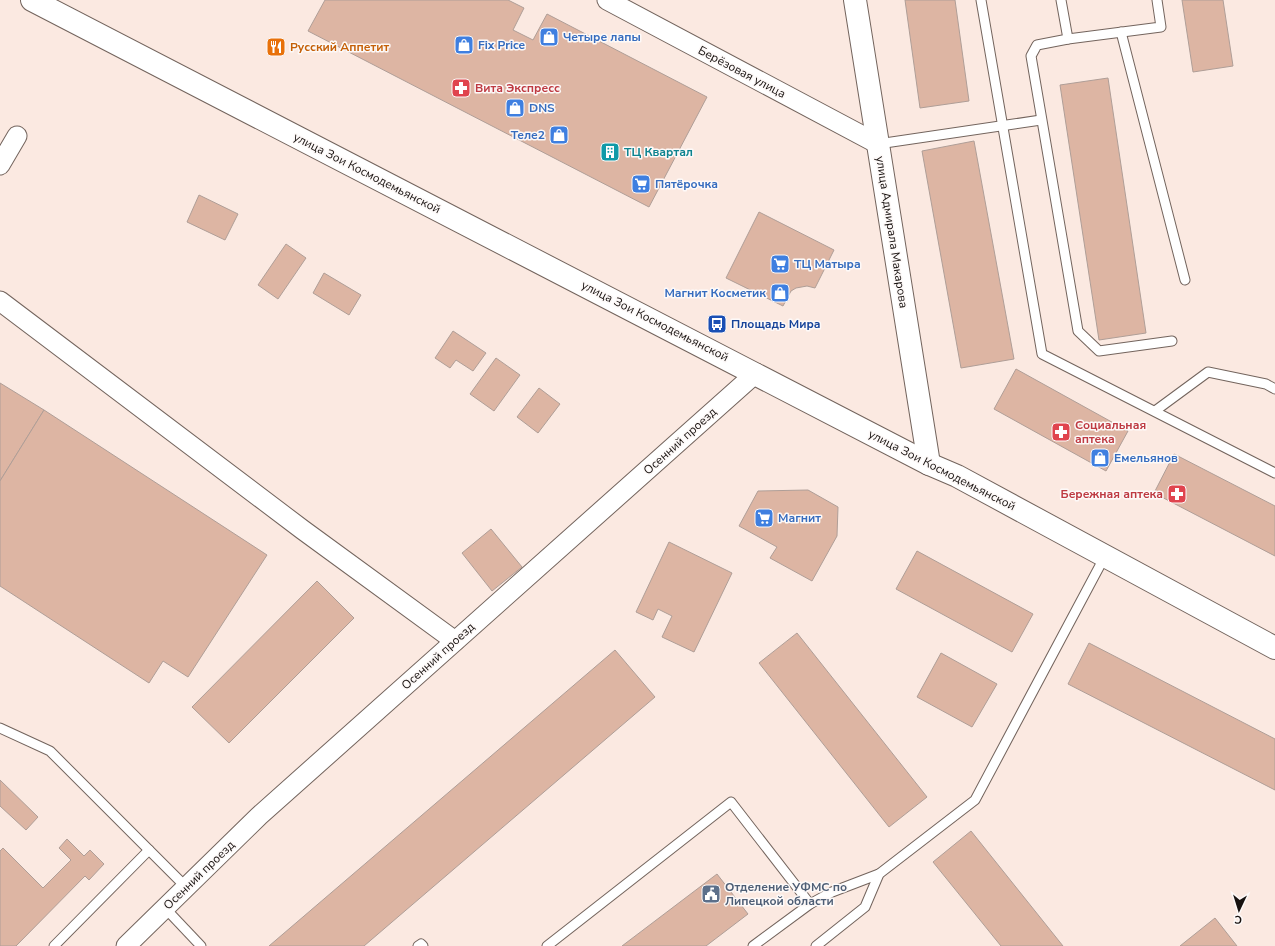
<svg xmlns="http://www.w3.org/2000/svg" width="1275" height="946" font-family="'Nunito Sans',sans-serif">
<rect width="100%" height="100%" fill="#fbe9e1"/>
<g fill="#ddb5a3" stroke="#af9e97">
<polygon points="325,0 508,0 524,8 513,30 533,40 547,14 707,97 649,207 308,31"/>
<polygon points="905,0 955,0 969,101 920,108"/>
<polygon points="1182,0 1223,0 1233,66 1193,72"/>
<polygon points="1108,78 1146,333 1099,340 1060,85"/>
<polygon points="974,141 1014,359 961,368 922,151"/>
<polygon points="199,195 238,214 225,240 187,222"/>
<polygon points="759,212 834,250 815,288 807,286 796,288 791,291 783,306 726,278"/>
<polygon points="286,244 306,258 278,299 258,285"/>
<polygon points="324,273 361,295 349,315 313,293"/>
<polygon points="453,331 486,353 473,371 456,360 450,368 435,358"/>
<polygon points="496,358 520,375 494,411 470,394"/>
<polygon points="1016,369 1128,431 1106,471 994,409"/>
<polygon points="0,383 44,410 0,481"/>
<polygon points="539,388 560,404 538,433 517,417"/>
<polygon points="44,410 267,555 188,677 163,661 149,683 0,586 0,481"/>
<polygon points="1174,454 1275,506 1275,556 1154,493"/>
<polygon points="808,490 838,507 837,536 812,581 770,558 777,547 739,526 758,491"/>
<polygon points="491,529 522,567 492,591 462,553"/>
<polygon points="669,542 732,573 694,652 662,637 672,616 658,609 653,620 636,612"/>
<polygon points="917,551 1033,614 1012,652 896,589"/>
<polygon points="317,581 354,618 229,743 192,707"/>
<polygon points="797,633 927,797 889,827 759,663"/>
<polygon points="1089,643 1275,739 1275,790 1068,684"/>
<polygon points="615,650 655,697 364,946 269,946"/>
<polygon points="941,653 997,684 972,727 917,697"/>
<polygon points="0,780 38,817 26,830 0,806"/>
<polygon points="971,831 1063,946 1001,946 933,862"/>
<polygon points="67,839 84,856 90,850 104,864 89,880 85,876 16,946 0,946 0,851 3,848 43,888 71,860 59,848"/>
<polygon points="717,874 748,914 706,946 622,946"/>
<polygon points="1215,918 1237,946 1180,946"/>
</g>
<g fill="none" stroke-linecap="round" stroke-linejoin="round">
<g stroke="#73645d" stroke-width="11">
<g id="service">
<polyline points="981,0 1042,354 1275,473"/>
<polyline points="1061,0 1068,39 1161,27 1157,0"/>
<polyline points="1121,32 1185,280"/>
<polyline points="1068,39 1037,45 1031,56 1078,331 1099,351 1172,341"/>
<polyline points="878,144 1041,120"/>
<polyline points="1155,411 1208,372 1266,384 1275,389"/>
<polyline points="0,728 50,751 186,887"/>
<polyline points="165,908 201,946"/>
<polyline points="54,946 149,850"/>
<polyline points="418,946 421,944 423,946"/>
<polyline points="547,946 731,802 810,904"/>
<polyline points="753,946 810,904 832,892 879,874"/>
<polyline points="816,946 865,907 879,874 975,800 1105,556"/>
</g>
</g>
<g stroke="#73645d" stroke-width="21">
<g id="minor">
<polyline points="607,0 878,144"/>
<polyline points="0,165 17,136"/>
<polyline points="0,301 303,530 455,641"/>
<polyline points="126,946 259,816 756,373"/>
</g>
</g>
<g stroke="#73645d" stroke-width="24">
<polyline id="tertiary" points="855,0 929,464"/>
</g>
<g stroke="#73645d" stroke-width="24">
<polyline id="secondary" points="32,0 929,464 957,476 1275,648"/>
</g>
<use href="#service" stroke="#fff" stroke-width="9"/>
<use href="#minor" stroke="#fff" stroke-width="19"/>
<use href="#tertiary" stroke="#fff" stroke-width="22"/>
<use href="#secondary" stroke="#fff" stroke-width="22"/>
</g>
<defs>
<g id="shop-square" transform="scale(1)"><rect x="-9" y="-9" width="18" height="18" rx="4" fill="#3f7fe0" stroke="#fdf9f8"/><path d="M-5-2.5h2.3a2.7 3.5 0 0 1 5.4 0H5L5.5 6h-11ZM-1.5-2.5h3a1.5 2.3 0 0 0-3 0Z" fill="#fff"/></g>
<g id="restaurant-square" transform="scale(1)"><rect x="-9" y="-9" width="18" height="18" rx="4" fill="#e8710a" stroke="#fdf9f8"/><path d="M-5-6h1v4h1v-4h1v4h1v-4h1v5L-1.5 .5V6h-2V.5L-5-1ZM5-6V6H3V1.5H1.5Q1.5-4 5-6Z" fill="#fff"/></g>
<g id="pharmacy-square" transform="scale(1)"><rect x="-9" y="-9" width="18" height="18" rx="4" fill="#e0444e" stroke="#fdf9f8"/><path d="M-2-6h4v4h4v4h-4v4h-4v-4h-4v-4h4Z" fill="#fff"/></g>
<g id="building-square" transform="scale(1)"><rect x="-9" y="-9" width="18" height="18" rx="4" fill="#0f9aa8" stroke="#fdf9f8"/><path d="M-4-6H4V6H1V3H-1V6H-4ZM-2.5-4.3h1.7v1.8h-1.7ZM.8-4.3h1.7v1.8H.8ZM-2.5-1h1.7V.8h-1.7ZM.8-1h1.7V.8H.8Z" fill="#fff"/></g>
<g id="supermarket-square" transform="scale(1)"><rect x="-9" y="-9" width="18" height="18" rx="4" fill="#3f7fe0" stroke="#fdf9f8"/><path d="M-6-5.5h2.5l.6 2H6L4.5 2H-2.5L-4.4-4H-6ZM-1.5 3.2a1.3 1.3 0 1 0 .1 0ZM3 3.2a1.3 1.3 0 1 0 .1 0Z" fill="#fff"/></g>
<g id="bus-square" transform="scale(1)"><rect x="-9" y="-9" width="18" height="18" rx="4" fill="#1a4fb4" stroke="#fdf9f8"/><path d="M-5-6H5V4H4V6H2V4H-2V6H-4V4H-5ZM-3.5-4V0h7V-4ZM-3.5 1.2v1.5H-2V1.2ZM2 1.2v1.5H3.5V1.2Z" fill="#fff"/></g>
<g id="civic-square" transform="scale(1)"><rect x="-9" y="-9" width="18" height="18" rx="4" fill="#5c6f8a" stroke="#fdf9f8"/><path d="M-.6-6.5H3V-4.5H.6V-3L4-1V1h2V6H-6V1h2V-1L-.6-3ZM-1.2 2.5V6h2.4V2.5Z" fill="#fff"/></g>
</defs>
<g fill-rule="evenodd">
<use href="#shop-square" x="549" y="37"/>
<use href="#shop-square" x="464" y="45"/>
<use href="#restaurant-square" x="276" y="47"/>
<use href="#pharmacy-square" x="461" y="88"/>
<use href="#shop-square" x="515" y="108"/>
<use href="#shop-square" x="559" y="135"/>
<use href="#building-square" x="610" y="152"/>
<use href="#supermarket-square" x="641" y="184"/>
<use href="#supermarket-square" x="780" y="264"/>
<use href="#shop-square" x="780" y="293"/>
<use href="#bus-square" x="717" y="324"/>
<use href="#pharmacy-square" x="1061" y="432"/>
<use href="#shop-square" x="1100" y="458"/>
<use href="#pharmacy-square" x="1177" y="494"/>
<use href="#supermarket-square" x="764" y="518"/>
<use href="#civic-square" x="711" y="894"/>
</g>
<g text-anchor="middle" stroke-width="3" stroke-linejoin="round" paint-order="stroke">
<g font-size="12" font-weight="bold" fill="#366cbe" stroke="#fdf9f8" text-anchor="start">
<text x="563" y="41">Четыре лапы</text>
<text x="478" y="49">Fix Price</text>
<text x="529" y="112">DNS</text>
<text x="545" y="139" text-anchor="end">Теле2</text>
<text x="655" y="188">Пятёрочка</text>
<text x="794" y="268">ТЦ Матыра</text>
<text x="766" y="297" text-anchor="end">Магнит Косметик</text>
<text x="1114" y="462">Емельянов</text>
<text x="778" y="522">Магнит</text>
</g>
<g font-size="12" font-weight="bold" fill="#c56008" stroke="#fdf9f8" text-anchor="start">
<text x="290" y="51">Русский Аппетит</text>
</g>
<g font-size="12" fill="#17110f" stroke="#fdf9f8">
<text transform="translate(742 72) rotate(28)" y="4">Берёзовая улица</text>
<text transform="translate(367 173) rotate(27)" y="4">улица Зои Космодемьянской</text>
<text transform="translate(892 232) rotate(81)" y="4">улица Адмирала Макарова</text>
<text transform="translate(655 321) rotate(27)" y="4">улица Зои Космодемьянской</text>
<text transform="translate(680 441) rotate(-42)" y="4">Осенний проезд</text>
<text transform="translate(942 470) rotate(27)" y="4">улица Зои Космодемьянской</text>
<text transform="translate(438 656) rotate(-42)" y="4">Осенний проезд</text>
<text transform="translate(199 875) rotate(-44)" y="4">Осенний проезд</text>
</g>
<g font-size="12" font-weight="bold" fill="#be3a42" stroke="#fdf9f8" text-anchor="start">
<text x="475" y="92">Вита Экспресс</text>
<text x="1075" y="429">Социальная<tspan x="1075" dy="14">аптека</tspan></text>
<text x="1163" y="498" text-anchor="end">Бережная аптека</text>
</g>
<g font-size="12" font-weight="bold" fill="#0d838f" stroke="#fdf9f8" text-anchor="start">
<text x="624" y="156">ТЦ Квартал</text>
</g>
<g font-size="12" font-weight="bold" fill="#164399" stroke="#fdf9f8" text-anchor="start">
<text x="731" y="328">Площадь Мира</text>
</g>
<g font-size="12" font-weight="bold" fill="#4e5e75" stroke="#fdf9f8" text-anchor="start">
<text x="725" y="891">Отделение УФМС по<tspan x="725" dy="14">Липецкой области</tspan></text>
</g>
</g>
<g transform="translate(1239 910) rotate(184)" stroke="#fdf9f8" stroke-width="3" paint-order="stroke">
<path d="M0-3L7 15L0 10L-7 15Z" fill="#17110f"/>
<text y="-6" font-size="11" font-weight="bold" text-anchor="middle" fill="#17110f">С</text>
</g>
</svg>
